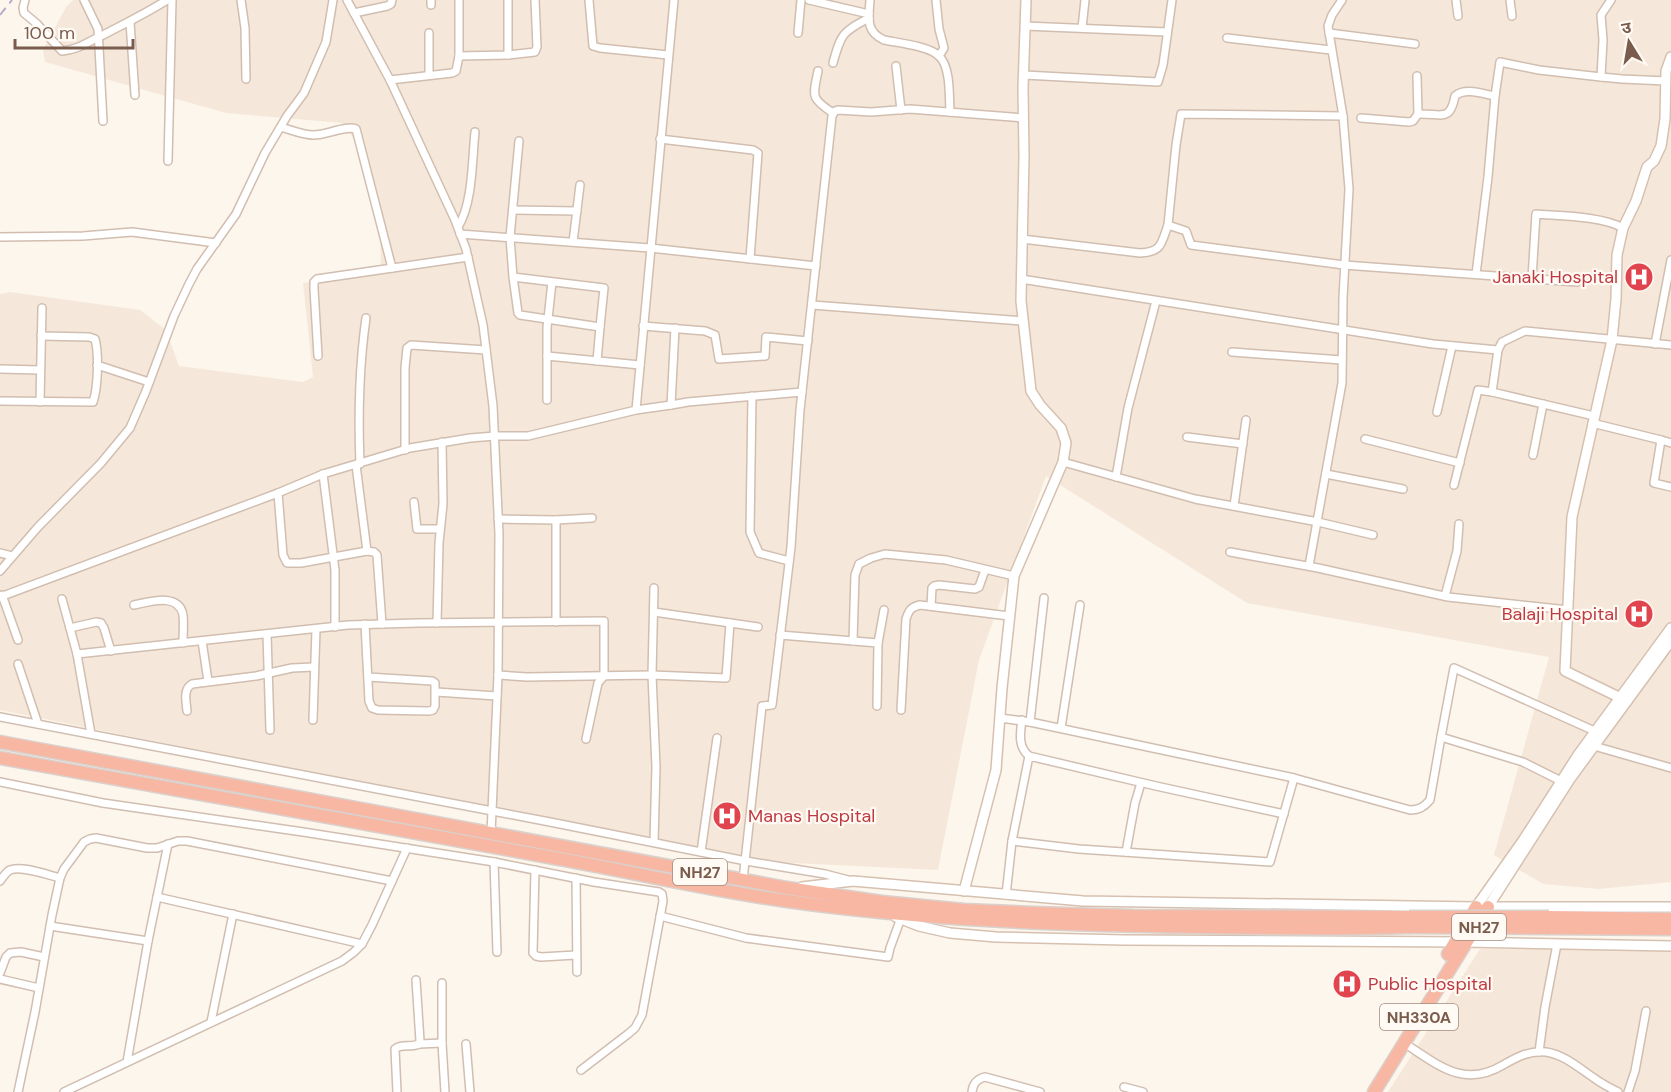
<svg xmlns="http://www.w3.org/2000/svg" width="1671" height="1092" font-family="'DM Sans','Noto Sans Devanagari',sans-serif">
<rect width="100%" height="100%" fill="#fdf6ec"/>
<g fill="#f5e8da">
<polygon points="73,0 1671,0 1671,882 1599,889 1543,884 1494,855 1549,657 1247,603 1046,476 979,660 938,870 749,861 0,710 0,294 10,292 140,310 166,330 179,366 303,382 313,377 303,283 381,270 379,201 361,148 342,123 226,113 45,62 43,50 66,7"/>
<polygon points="1480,949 1671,950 1671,1092 1388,1092"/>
</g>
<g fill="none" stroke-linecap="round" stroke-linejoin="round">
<g stroke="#d1beb0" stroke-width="10">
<g id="street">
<path d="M25 0 23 8 24 13 36 23 62 51C80 49 85 43 101 36 124 24 145 14 167 0"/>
<polyline points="84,0 98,29 103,121"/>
<polyline points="241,0 245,28 246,79"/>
<polyline points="347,0 390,80 455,220 466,249 483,325 493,406 499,534 498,675 491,834"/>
<polyline points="431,0 431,5"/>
<polyline points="508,0 508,55"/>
<polyline points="589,0 593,46 600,48 668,55"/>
<polyline points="809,0 869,14"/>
<path d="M870 0C869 18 865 31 884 40 899 43 929 46 939 56 951 67 949 97 950 112"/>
<polyline points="936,0 939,29 944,48 939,56"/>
<polyline points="1456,0 1458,16"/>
<polyline points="1510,0 1512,16"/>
<polyline points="354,13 387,6 391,4 392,0"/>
<polyline points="130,22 135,95"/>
<polyline points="1025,26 1167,32"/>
<polyline points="1082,28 1085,0"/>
<polyline points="798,33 801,0"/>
<polyline points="1329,33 1415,44"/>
<polyline points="1227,38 1331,50"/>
<polyline points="459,56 508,55 535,52 537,47 535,0"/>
<path d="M833 63C841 34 842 32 869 18"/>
<polyline points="896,66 901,110"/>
<path d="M818 71C813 96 810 98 833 113"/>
<polyline points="429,75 429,33"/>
<polyline points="1024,75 1158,82 1163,65 1172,0"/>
<polyline points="1417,76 1418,114"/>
<polyline points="1601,77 1622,79 1666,81"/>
<polyline points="390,80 452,73 456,71 459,56 459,0"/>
<path d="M1361 118 1409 122 1413 121 1418 114C1441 113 1450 123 1455 96 1465 87 1483 94 1495 96"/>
<path d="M281 127C291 130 303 135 314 135 326 135 347 125 356 129L392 268"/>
<polyline points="660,139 753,150 758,153 750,259"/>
<polyline points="168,161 172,0"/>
<polyline points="513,210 577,211"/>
<polyline points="1168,225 1176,145 1181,114 1343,116"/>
<path d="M458 227C473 203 472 160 475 132"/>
<polyline points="460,234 650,248 816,266"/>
<polyline points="0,237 83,236 132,232 216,243"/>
<path d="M1022 239 1140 253C1162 252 1161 244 1168 225L1186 231 1191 245 1344 265 1577 282"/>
<polyline points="573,242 580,185"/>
<polyline points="1476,274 1488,177 1495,96 1500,62 1539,70 1601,77 1603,40 1601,15 1611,0"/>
<polyline points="513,277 518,313 520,315 600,327 604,288 513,277 510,237 519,141"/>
<path d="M1532 278 1536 214C1561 216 1602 216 1623 228"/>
<polyline points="1021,279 1433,344 1498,350 1502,342 1525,331 1671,345"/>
<polyline points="812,305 1023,321"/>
<polyline points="643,326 705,331 715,335 719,359 765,356 766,337 808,341"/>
<polyline points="675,328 671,405 688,402 802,392"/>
<polyline points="1655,344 1671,260"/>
<polyline points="1498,350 1492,392 1594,416"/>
<polyline points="1232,352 1342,360"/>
<polyline points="318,356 314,289 314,282 317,279 468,257"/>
<polyline points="547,356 640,365"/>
<polyline points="597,361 600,327"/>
<polyline points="97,365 149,382"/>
<polyline points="0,369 40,370"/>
<polyline points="752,396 750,532 759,553 789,561"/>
<polyline points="547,400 547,328 552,282"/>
<path d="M0 401 93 402C98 388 99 354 95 339L89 337 41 336"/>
<polyline points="40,402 42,308"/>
<polyline points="636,410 671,405"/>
<polyline points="1437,412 1452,346"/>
<polyline points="1592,423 1661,440 1654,483 1671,487"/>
<polyline points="1187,437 1243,444"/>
<polyline points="1365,439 1460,463"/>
<polyline points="1661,440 1671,443"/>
<polyline points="405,450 405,368 407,348 411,345 486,350"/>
<polyline points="1533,455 1543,404"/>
<polyline points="1063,462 1195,499 1318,522 1373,535"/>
<path d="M360 464C358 415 359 367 366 318"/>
<polyline points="356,465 367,551"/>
<polyline points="323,474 335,570 335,627"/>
<polyline points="1326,474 1403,489"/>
<polyline points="1116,477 1128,408 1156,301"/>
<polyline points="1454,485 1478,390 1492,392"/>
<polyline points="278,493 283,555 287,563 301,563 367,551 374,552 377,555 382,624"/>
<polyline points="414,502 417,529 440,529"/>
<polyline points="1234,506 1246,420"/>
<polyline points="498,519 556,520 592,518"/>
<polyline points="1230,552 1318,568 1448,597 1568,610"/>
<polyline points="0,553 12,556"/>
<polyline points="1309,566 1342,383 1343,298 1349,189 1343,116 1328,26 1332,15 1342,0"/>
<polyline points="0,571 38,527 101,463 130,428 146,391 174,316 189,284 197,269 236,214 265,153 287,116 304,93 326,42 333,0"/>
<polyline points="654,588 652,675 656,767 654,842"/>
<polyline points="2,595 18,640"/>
<polyline points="1445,596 1457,551 1459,524"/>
<polyline points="0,597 278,493 323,474 410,448 470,438 495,436 528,436 636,410 674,0"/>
<polyline points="62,599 77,654 91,734"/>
<path d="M134 605C149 602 179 592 183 615 184 624 183 634 183 643"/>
<polyline points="931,606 932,588 934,586 939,585 975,589 979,587 985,570"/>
<polyline points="654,612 758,627"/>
<polyline points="556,622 556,520"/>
<polyline points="437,623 439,543 443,504 442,442"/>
<polyline points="365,624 369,701 372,708 378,710 429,711 433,710 435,706 435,683 432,681 368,677"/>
<polyline points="70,628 96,622 101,623 104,628 111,651"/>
<polyline points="267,634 270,730"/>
<polyline points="780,635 878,643"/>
<polyline points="202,641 208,681"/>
<polyline points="853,641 855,575 859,564 871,558 885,554 946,560 1014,576"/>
<polyline points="77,654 348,625 418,623 604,621 604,676 598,683 586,739"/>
<polyline points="18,664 38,724"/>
<polyline points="498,675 527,677 652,675 726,678 730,623"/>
<polyline points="436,692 497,696"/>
<polyline points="877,706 878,643 884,610"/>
<path d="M901 710 906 619C909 610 911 607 920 605L1009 616"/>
<path d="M187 711C186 701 183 689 192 684L256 676 292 668 314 667"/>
<polyline points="0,717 550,822 746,861 825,874 848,880"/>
<path d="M1000 718 1030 722 1294 778 1410 810C1419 810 1424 807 1430 800L1441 737"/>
<polyline points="313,720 316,629"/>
<path d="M1022 720C1020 734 1018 747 1029 756"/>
<polyline points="1030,722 1044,598"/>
<polyline points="1061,728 1080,605"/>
<polyline points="1594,746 1671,768"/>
<polyline points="0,782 103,803 303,832 494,862 594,882 659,892 662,894 663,901 642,1015 635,1028 628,1034 581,1070"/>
<polyline points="1565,783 1523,762 1441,737 1454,668 1599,733"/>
<polyline points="1012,841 1079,849 1270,862 1294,778"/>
<polyline points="701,852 717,738"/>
<polyline points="1126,852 1135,803 1141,783"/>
<polyline points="494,862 497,952"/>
<polyline points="535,870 533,953 536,956 541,957 576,955"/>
<polyline points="576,878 577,972"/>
<polyline points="743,880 762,706 772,705 791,547 800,410 832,116 835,111 838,110 871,112 910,109 1023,118"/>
<path d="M0 881C3 877 6 872 10 870 21 865 48 875 60 878"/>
<polyline points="1006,895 1012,841 1029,756 1156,786 1284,814"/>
<polyline points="157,897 362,944"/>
<polyline points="660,916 746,938 888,957 890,948 901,918"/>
<polyline points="50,926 148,941"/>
<polyline points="0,973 6,957 10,953 21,952 44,957"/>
<polyline points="0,979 39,988"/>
<polyline points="442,983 442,1043 445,1092"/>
<polyline points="211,1022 233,914"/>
<path d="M1404 1043C1437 1064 1463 1089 1503 1065 1517 1057 1530 1050 1546 1052 1565 1055 1579 1068 1594 1078 1602 1084 1610 1088 1618 1092"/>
<polyline points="419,1044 442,1043"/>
<polyline points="466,1044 470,1092"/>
<polyline points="1539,1052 1545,1007 1557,944"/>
<polyline points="127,1062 148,941 168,844"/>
<polyline points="1124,1087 1143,1092"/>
<polyline points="18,1092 35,1012 52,915 60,878 64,869 84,842 90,839 96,838 147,848 157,848 178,841 187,841 392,881"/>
<polyline points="64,1092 342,961 354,952 362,944 372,925 407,848"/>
<path d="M397 1092 395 1049C402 1043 411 1048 419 1044L420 1041 416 980"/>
<path d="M972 1092C973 1083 977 1079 985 1077L1040 1092"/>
<polyline points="1628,1092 1635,1071 1646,1011"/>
</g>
</g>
<g stroke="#d6c0b0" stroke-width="12">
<g id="secondary">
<polyline points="1627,701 1565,671 1572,517 1612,340 1616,299 1617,255 1623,228 1636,201 1647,167 1654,161 1661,146 1665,119 1666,71 1671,57"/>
<polyline points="802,887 853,881 1083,901 1476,907 1671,907"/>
<polyline points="964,891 996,770 1002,688 1014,576 1063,462 1066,443 1061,428 1040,405 1031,391 1021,301 1024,156 1023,88 1026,0"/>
<polyline points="1476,907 1524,839 1578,755 1671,628"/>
<polyline points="1488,907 1570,779 1671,641"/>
<polyline points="896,917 919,926 950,933 996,937 1124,940 1465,942 1671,946"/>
</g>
</g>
<g stroke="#dad1cd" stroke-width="15">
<g id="highway">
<polyline points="0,742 787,888 882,902 964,910 1033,913 1134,916 1409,917"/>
<path d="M0 758C183 791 366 823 549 857 628 871 707 890 787 901 922 920 1058 925 1194 927 1265 928 1337 930 1408 927"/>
<polyline points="1549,917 1671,919"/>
<polyline points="1549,928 1671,929"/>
<polyline points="1448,954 1476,907"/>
<polyline points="1374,1092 1488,907"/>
</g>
</g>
<use href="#street" stroke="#fff" stroke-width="7"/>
<use href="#secondary" stroke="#fff" stroke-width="9"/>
<use href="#highway" stroke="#f7b7a3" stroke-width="12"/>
<polyline stroke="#b9a8c9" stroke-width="2" stroke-dasharray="9 6" stroke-linecap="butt" points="0,15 12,0"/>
<g stroke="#dad1cd" stroke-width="15" stroke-linecap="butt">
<g id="highway-bridge">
<polyline points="1409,917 1549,917"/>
<polyline points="1408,927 1549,928"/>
</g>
</g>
<use href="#highway-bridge" stroke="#f7b7a3" stroke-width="12"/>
</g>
<defs>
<g id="hospital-disc" transform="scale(1.5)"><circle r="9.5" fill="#e0444e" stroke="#fffaf3"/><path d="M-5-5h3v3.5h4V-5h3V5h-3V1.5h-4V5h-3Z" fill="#fff"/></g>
</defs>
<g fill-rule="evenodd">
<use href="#hospital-disc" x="1639" y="277"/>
<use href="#hospital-disc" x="1639" y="614"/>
<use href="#hospital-disc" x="727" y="816"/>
<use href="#hospital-disc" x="1347" y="984"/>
</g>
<g text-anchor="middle" stroke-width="4.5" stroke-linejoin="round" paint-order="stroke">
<g fill="#fffaf3" stroke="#a28b7f" stroke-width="1.5">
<rect x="673" y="859" width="54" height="26" rx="4.5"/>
<rect x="1452" y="914" width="54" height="26" rx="4.5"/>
<rect x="1380" y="1004" width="78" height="26" rx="4.5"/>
</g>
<g font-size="16" font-weight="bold" fill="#7a5c4d">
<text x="700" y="878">NH27</text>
<text x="1479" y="933">NH27</text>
<text x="1419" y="1023">NH330A</text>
</g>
<g font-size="18" fill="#be3a42" stroke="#fffaf3" text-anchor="end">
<text x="1618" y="283">Janaki Hospital</text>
<text x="1618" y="620">Balaji Hospital</text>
<text x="748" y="822" text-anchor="start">Manas Hospital</text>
<text x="1368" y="990" text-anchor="start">Public Hospital</text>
</g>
</g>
<g transform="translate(1629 42) rotate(349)" stroke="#fffaf3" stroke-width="4.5" paint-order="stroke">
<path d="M0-4.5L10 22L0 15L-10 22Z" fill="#7a5c4d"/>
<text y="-9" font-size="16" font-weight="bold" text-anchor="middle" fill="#7a5c4d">उ</text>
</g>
<path d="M15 39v9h118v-9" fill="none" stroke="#7a5c4d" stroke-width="3"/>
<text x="24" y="39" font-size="18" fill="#7a5c4d" stroke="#fffaf3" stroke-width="4.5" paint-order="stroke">100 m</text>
</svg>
